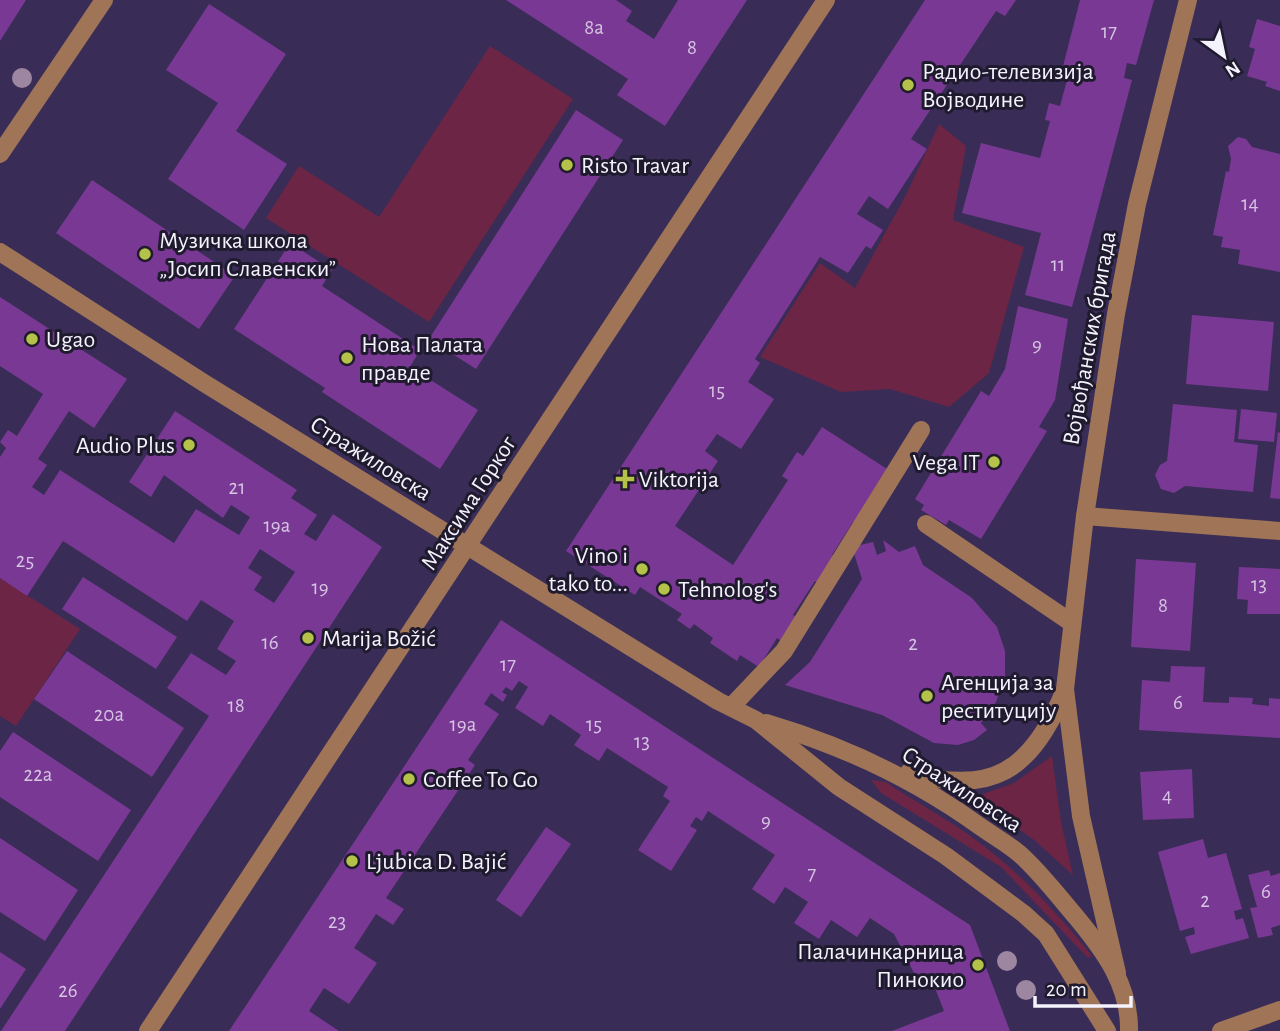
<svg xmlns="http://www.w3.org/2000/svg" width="1280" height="1031" font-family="'Alegreya Sans',sans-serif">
<rect width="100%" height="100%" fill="#392d57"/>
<g fill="#6c2545">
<polygon points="490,46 573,99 429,322 266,218 299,166 379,217"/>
<polygon points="939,124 966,146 953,220 1024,247 989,373 949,407 890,389 841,392 760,357 820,263 855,288 906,195"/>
<polygon points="0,578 80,629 16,726 0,716"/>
<polygon points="1052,756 1061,822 1073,875 1034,840 974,797 1014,783"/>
<path d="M871 780 886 782C913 801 943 816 969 835 1017 869 1055 910 1092 956L1088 958 1001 867 881 793Z"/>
</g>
<g fill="#793893" fill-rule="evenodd">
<polygon points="0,0 26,0 0,41"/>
<polygon points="506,0 616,0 632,11 626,21 654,39 678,0 747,0 665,126 617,95 628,79"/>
<polygon points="925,0 1016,0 1005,16 996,11 911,139 927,149 888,209 869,196 857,214 883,230 871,249 866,246 848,273 820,257 755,359 760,363 748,382 774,399 741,449 717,434 705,451 718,461 675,526 733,565 788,480 782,476 797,452 803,456 822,427 887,469 859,526 853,522 832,555 838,558 820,585 815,581 793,615 799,618 783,642 777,638 759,667 740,655 737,661 710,643 713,638 694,624 690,629 677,620 682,614 640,587 635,595 566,551"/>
<polygon points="1080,0 1154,0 1136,65 1127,63 1124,78 1132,80 1072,307 1025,295 1041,233 962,213 981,143 1040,158 1050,121 1045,120 1049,103 1060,106 1067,80 1060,78"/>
<polygon points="209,4 286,54 236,131 287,164 244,230 168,179 218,103 166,70"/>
<polygon points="1257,19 1280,26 1280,91 1265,86 1267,82 1247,76 1255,49 1249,47"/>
<polygon points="576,110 623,140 476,369 429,339"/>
<polygon points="1238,137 1246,139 1252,147 1280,154 1280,272 1238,264 1240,250 1221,247 1223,237 1213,235 1226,171 1229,172 1231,159 1228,146"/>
<polygon points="92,180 235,276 199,329 56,233"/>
<polygon points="290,243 332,270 322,286 420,350 410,367 478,410 440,469 322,392 325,388 234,329"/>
<path d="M0 297 127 379 94 428 69 411 38 459 47 465 32 487 44 495 60 470 174 543 196 509 239 535 250 517 231 505 223 518 164 475 151 497 129 482 175 411 297 490 291 498 317 515 304 534 316 541 333 514 382 547 65 1031H1L209 716 167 688 191 653 226 675 236 661 217 649 234 621 201 600 187 621 63 541 27 596 0 578V457L6 448 0 442 8 430 17 436 43 394 0 366ZM260 549 295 572 274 603 254 590 262 577 248 568Z"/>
<polygon points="1018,306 1068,319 1055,400 1039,427 1047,431 981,539 949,520 946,525 921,510 924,505 915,499 981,391 989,396 1005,369"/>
<polygon points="1192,315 1274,322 1268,391 1186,384"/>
<polygon points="1173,404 1237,410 1234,442 1258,445 1253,492 1185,486 1174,493 1161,489 1155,475 1160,465 1167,461"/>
<polygon points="1241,409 1277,413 1274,442 1238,439"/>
<polygon points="1278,432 1280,433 1280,499 1270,498"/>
<polygon points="883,540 899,552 915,546 923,565 972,598 997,627 1005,651 1005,678 996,702 981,723 987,730 974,740 958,745 934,743 882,715 785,685 810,662 862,579 852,547 873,542 877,555 886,551"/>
<polygon points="1136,559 1196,563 1190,651 1131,647"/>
<polygon points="1239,567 1280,569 1280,614 1247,614 1248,600 1237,599"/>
<polygon points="83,577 177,637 156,669 62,609"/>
<polygon points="501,620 970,925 1010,1031 892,1031 944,1011 929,973 916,977 894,934 870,918 857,937 831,920 819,939 794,923 808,902 785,887 774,904 752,889 775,855 708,811 702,821 696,817 690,826 697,830 671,871 638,850 670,801 663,796 668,787 607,748 599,761 574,745 581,735 550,714 543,726 515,708 528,687 519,681 512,691 506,687 502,692 507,695 503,702 491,693 484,704 499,714 468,760 475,765 386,898 404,909 393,925 376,914 354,948 377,963 349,1004 324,988 309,1011 339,1031 229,1031"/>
<polygon points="67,651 184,728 152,777 34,699"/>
<polygon points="1171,666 1205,667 1203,702 1229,703 1229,697 1253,698 1252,704 1269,706 1269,698 1280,699 1280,738 1139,730 1142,680 1170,682"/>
<polygon points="13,732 131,810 98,861 0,797 0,751"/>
<polygon points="1192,769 1194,818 1143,820 1140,772"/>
<polygon points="546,827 571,844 521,917 496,900"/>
<polygon points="0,838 78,890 45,941 0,912"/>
<polygon points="1203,839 1208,858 1226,853 1242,909 1234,911 1236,920 1243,918 1249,938 1191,954 1185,937 1195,934 1194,927 1180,931 1158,852"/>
<polygon points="1269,870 1271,876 1280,873 1280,925 1271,928 1273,935 1258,938 1250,908 1257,907 1248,875"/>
<polygon points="0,952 26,969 0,1009"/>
</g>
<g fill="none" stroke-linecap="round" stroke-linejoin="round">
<g stroke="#9f7457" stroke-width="18">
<polyline points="0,154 104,0"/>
<polyline points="0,252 204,383 718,701 756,720 839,787 946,856 1024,914 1046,934 1107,1031"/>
<polyline points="1085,516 1280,531"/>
<polyline points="926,524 1072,623"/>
<polyline points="731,707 784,651 921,430"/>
<path d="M766 723C844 746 916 780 981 827 995 837 1012 846 1024 858 1043 876 1060 898 1077 918 1105 952 1130 986 1129 1031"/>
<path d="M909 772C991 797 1032 770 1064 692"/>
<polyline points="1117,973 1081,816 1065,689 1085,516 1116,314 1137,204 1188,0"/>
<polyline points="148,1031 826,0"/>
<polyline points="1221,1031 1280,1010"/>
</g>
</g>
<g fill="#9d87a0">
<circle cx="22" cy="78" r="10"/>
<circle cx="1007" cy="961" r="10"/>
<circle cx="1026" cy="990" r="10"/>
</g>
<g fill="#b5c24a" stroke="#1f1a2d" stroke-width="2.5">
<circle cx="908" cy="85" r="7"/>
<circle cx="567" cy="165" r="7"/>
<circle cx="145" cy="254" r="7"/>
<circle cx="32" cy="339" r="7"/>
<circle cx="347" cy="358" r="7"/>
<circle cx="189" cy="445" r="7"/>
<circle cx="994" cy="462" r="7"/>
<path d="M621.5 468.5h7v7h7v7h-7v7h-7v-7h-7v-7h7z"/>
<circle cx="642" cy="569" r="7"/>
<circle cx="664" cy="589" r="7"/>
<circle cx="308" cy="638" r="7"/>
<circle cx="927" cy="696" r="7"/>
<circle cx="409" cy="779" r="7"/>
<circle cx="352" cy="861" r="7"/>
<circle cx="978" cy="965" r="7"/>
</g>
<g text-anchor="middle" stroke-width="6" stroke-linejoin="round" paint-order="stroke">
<g font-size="21" fill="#d5c4e2">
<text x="594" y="34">8a</text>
<text x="1109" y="38">17</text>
<text x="692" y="54">8</text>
<text x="1250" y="210">14</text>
<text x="1058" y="271">11</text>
<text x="1037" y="351">9</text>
<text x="717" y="397">15</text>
<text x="237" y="494">21</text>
<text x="277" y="532">19a</text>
<text x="25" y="567">25</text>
<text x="1259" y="591">13</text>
<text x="320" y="594">19</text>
<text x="1163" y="612">8</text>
<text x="270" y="649">16</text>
<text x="913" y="650">2</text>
<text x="508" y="671">17</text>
<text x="1178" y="709">6</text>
<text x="236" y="712">18</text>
<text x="109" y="721">20a</text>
<text x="463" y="731">19a</text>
<text x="594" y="731">15</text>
<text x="642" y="748">13</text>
<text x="38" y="781">22a</text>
<text x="1167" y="802">4</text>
<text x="766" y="827">9</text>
<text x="812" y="880">7</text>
<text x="1266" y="898">6</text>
<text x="1205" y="907">2</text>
<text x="337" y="928">23</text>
<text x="68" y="997">26</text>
</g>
<g font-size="24" fill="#f4f2fd" stroke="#1f1a2d" text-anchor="start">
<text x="922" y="79">Радио-телевизија<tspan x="922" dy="28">Војводине</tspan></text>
<text x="581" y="173">Risto Travar</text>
<text x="159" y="248">Музичка школа<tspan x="159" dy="28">„Јосип Славенски”</tspan></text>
<text x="46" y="347">Ugao</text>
<text x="361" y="352">Нова Палата<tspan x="361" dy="28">правде</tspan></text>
<text x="175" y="453" text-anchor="end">Audio Plus</text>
<text x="980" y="470" text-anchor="end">Vega IT</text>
<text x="639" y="487">Viktorija</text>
<text x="628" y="563" text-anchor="end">Vino i<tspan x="628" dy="28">tako to...</tspan></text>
<text x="678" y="597">Tehnolog's</text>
<text x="322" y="646">Marija Božić</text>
<text x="941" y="690">Агенција за<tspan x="941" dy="28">реституцију</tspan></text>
<text x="423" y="787">Coffee To Go</text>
<text x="366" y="869">Ljubica D. Bajić</text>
<text x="964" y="959" text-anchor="end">Палачинкарница<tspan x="964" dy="28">Пинокио</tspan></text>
</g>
<g font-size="24" fill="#f4f2fd" stroke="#1f1a2d">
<text transform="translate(1089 338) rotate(-80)" y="8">Војвођанских бригада</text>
<text transform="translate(371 458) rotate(32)" y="8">Стражиловска</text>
<text transform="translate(468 503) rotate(-57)" y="8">Максима Горког</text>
<text transform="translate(962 789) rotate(33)" y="8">Стражиловска</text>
</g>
</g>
<g transform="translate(1224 56) rotate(147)" stroke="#1f1a2d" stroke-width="5" paint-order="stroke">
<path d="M0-5L12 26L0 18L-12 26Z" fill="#f4f2fd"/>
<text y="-10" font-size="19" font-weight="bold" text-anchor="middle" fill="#f4f2fd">N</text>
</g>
<path d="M1035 996v10h96v-10" fill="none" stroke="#f4f2fd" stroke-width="3.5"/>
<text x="1046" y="996" font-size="21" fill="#f4f2fd" stroke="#1f1a2d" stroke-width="5" paint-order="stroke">20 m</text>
</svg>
